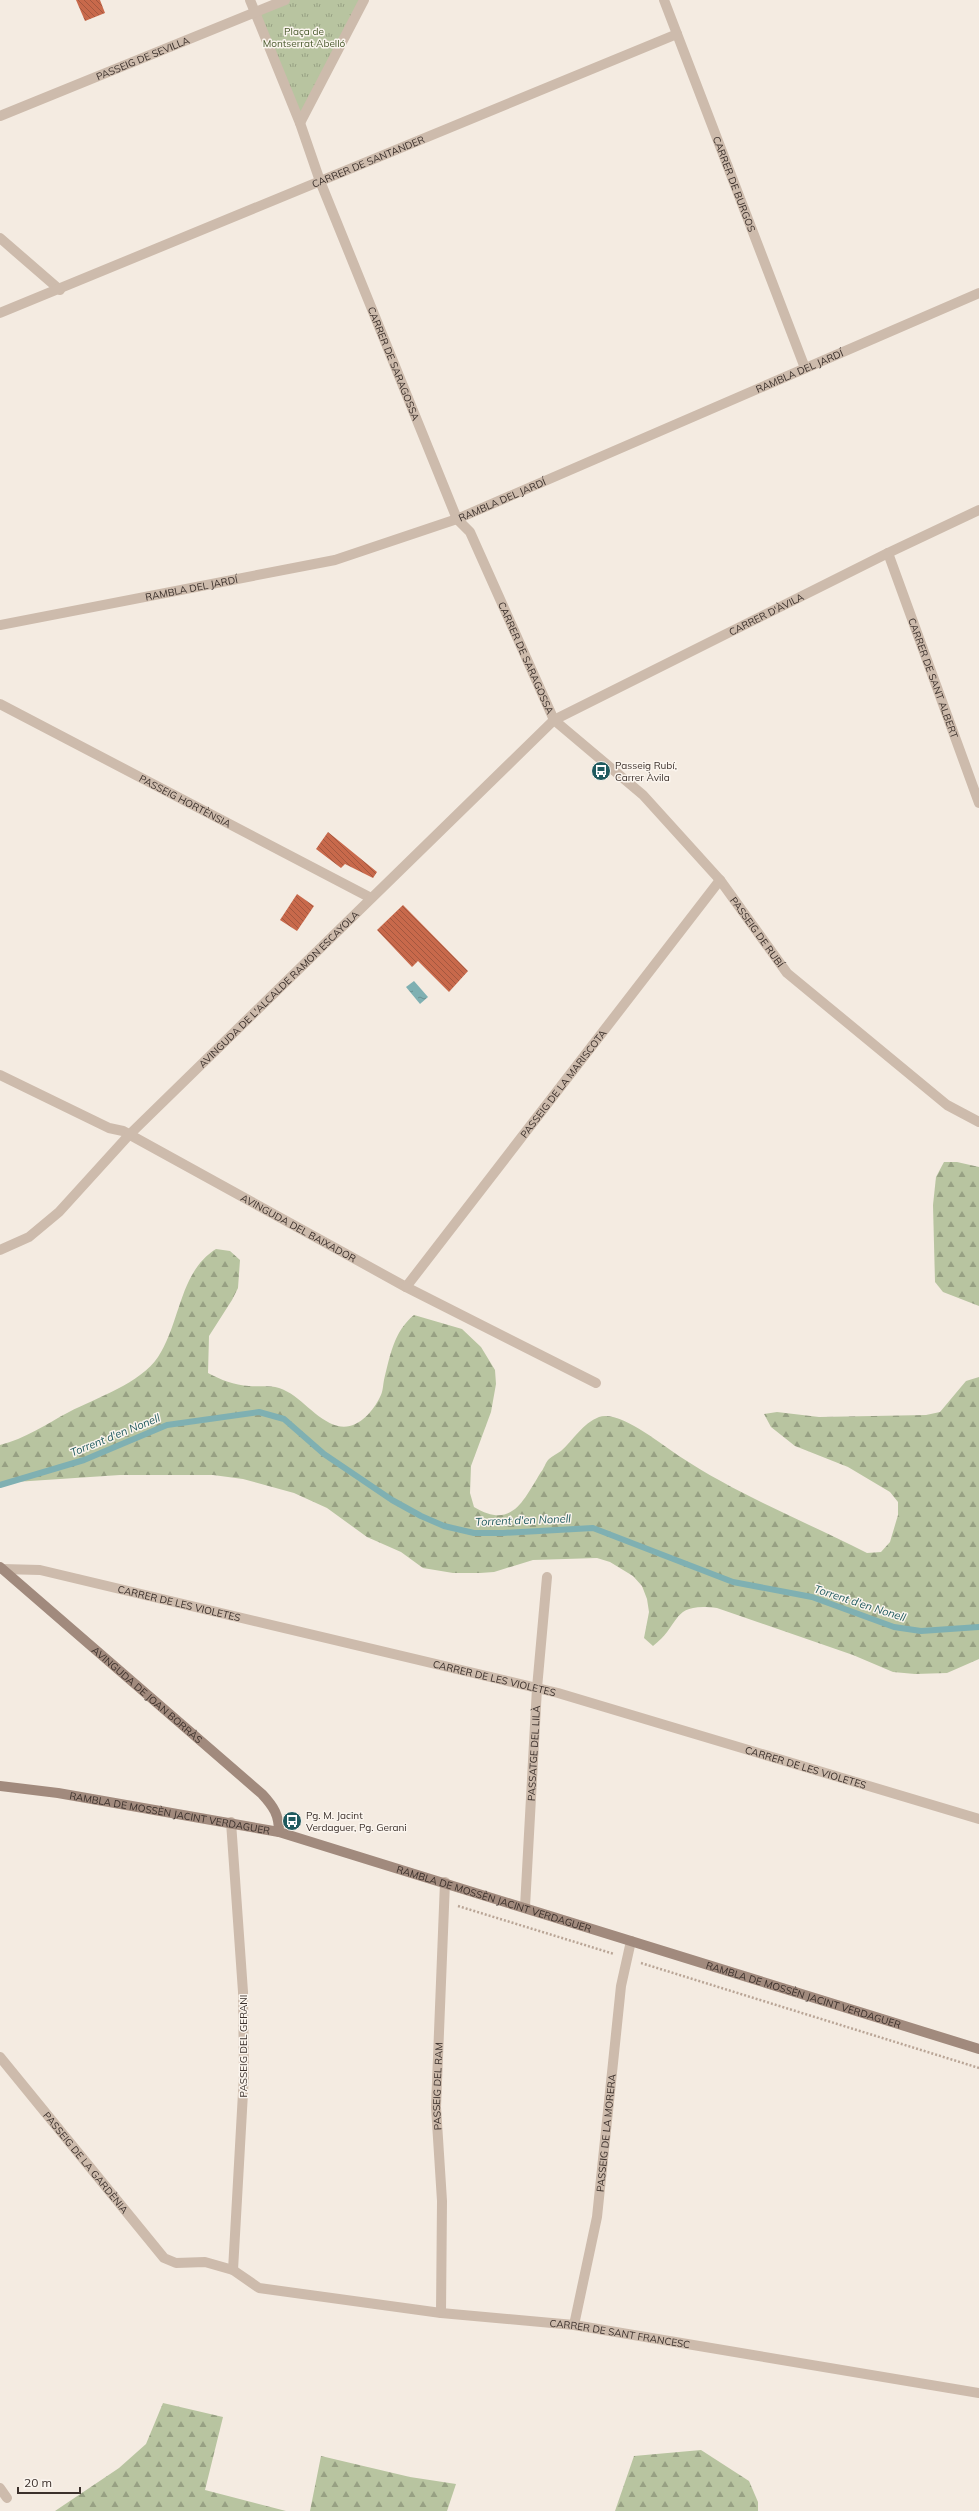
<svg xmlns="http://www.w3.org/2000/svg" width="979" height="2511" font-family="Mulish,sans-serif">
<defs>
<pattern id="grass-tufts" width="24" height="20" patternUnits="userSpaceOnUse"><rect width="24" height="20" fill="#b8c4a0"/><path d="M3 7l-1-3M5 7V3M7 7l1-3M15 17l-1-3M17 17v-4M19 17l1-3" fill="none" stroke="#97a083"/></pattern>
<pattern id="forest-firs" width="22" height="20" patternUnits="userSpaceOnUse"><rect width="22" height="20" fill="#b8c4a0"/><path d="M5 1l3.5 6h-7zM16 11l3.5 6h-7z" fill="#97a083"/></pattern>
<pattern id="water-ripples" width="26" height="14" patternUnits="userSpaceOnUse"><rect width="26" height="14" fill="#7fb0b2"/><path d="M2 4q2-2 4 0t4 0M15 11q2-2 4 0t4 0" fill="none" stroke="#699091"/></pattern>
<pattern id="building-back-hatch" width="6" height="6" patternUnits="userSpaceOnUse"><rect width="6" height="6" fill="#c8694b"/><path d="M-1 5l2 2M0 0l6 6M5-1l2 2" fill="none" stroke="#a4573f"/></pattern>
</defs>
<rect width="100%" height="100%" fill="#f4ebe1"/>
<polygon fill="url(#grass-tufts)" points="285,0 364,0 300,123 255,12"/>
<g fill="url(#forest-firs)">
<polygon points="944,1162 957,1162 979,1167 979,1306 943,1292 935,1282 933,1205 936,1177"/>
<path d="M216 1249 230 1251 240 1260 238 1288 232 1300 209 1336 208 1373C221 1380 234 1385 249 1386 258 1387 269 1385 279 1388 301 1395 315 1420 338 1426 356 1431 373 1412 380 1397 383 1392 383 1385 384 1380 390 1356 394 1331 414 1315L462 1329 481 1347 495 1370 496 1384 491 1412 471 1466 470 1493 474 1507C512 1530 523 1501 541 1472 544 1469 545 1463 549 1459 552 1456 557 1454 561 1451 573 1440 583 1423 599 1417 620 1410 662 1445 679 1456 738 1495 804 1521 867 1553L881 1552 890 1542 898 1515V1502L890 1492 848 1467 795 1446 771 1427 764 1414 777 1412 819 1417 926 1415 940 1412 966 1381 979 1377V1659L947 1673 915 1674 893 1672 853 1655 717 1608C670 1602 682 1624 653 1646L644 1638 649 1612 647 1599 642 1586 633 1576 610 1562 597 1558 533 1560 494 1572 480 1573H453L423 1568 401 1552 367 1537 327 1508 294 1493 243 1479 213 1475H120L0 1483V1445C25 1439 46 1424 69 1412 96 1398 141 1383 158 1357 181 1322 179 1272 216 1249Z"/>
<polygon points="163,2403 223,2417 205,2490 286,2511 55,2511 119,2468 146,2444"/>
<polygon points="701,2450 749,2481 758,2502 758,2511 615,2511 634,2456"/>
<polygon points="321,2456 410,2477 456,2484 447,2511 310,2511"/>
</g>
<polygon fill="url(#water-ripples)" points="414,981 428,997 420,1004 406,987"/>
<g fill="none" stroke-linecap="round" stroke-linejoin="round">
<polyline stroke="#7fb0b2" stroke-width="6" points="0,1485 84,1460 167,1425 259,1412 284,1419 324,1454 392,1500 421,1516 444,1526 474,1533 503,1533 593,1528 733,1582 812,1597 894,1627 921,1631 979,1627"/>
</g>
<g fill="url(#building-back-hatch)">
<polygon points="76,0 100,0 105,13 85,21"/>
<polygon points="328,832 377,872 373,878 345,864 341,868 316,849"/>
<polygon points="297,894 314,906 297,931 280,920"/>
<polygon points="403,905 468,971 449,992 418,961 412,967 377,930"/>
</g>
<g fill="none" stroke-linecap="round" stroke-linejoin="round">
<g stroke="#b9a596" stroke-width="2.5" stroke-dasharray="2 2" stroke-linecap="butt">
<polyline points="458,1906 614,1954"/>
<polyline points="641,1963 979,2068"/>
</g>
<g stroke="#cdbbac" stroke-width="10">
<path id="s1" d="M250 0 300 123 320 181 457 519 470 532 554 720 643 795 720 880 787 973 947 1105 979 1122"/>
<path id="s2" d="M664 0 805 368"/>
<path id="s3" d="M0 116 285 0"/>
<polyline points="300,123 364,0"/>
<polyline points="0,238 60,290"/>
<path id="s4" d="M0 313 677 34"/>
<path id="s5" d="M888 553 979 803"/>
<path id="s6" d="M0 625 335 560 457 519 979 293"/>
<path id="s7" d="M0 704 371 898"/>
<path id="s8" d="M0 1075 109 1128 123 1131 406 1287 596 1383"/>
<path id="s9" d="M0 1250 29 1237 59 1212 129 1135 554 720 888 553 979 510"/>
<path id="s10" d="M406 1287 720 880"/>
<path id="s11" d="M2 1569 40 1570 558 1693 979 1819"/>
<polyline points="231,1822 243,1992 244,2075 233,2270"/>
<path id="s12" d="M525 1907 537 1688 547 1577"/>
<path id="s13" d="M0 2057 164 2258 176 2263 205 2262 233 2270 259 2288 441 2313 574 2325 979 2393"/>
<path id="s14" d="M441 2313 442 2201 436 2107 445 1882"/>
<path id="s15" d="M574 2325 597 2217 621 1986 631 1941"/>
<polyline points="0,2488 7,2498"/>
</g>
<g stroke="#a18a7d" stroke-width="10">
<path id="s16" d="M0 1567 262 1794C274 1807 279 1815 279 1832"/>
<path id="s17" d="M0 1786 58 1793 279 1832 979 2049"/>
</g>
</g>
<defs>
<g id="bus-disc" transform="scale(1)"><circle r="9.5" fill="#1f5a5e" stroke="#fbf5ee"/><path d="M-5-6H5V4H4V6H2V4H-2V6H-4V4H-5ZM-3.5-4V0h7V-4ZM-3.5 1.2v1.5H-2V1.2ZM2 1.2v1.5H3.5V1.2Z" fill="#fff"/></g>
</defs>
<g fill-rule="evenodd">
<use href="#bus-disc" x="601" y="771"/>
<use href="#bus-disc" x="292" y="1821"/>
</g>
<g text-anchor="middle" stroke-width="3" stroke-linejoin="round" paint-order="stroke">
<g font-size="10" fill="#4a5a2e" stroke="#fbf5ee">
<text x="304" y="35">Plaça de<tspan x="304" dy="12">Montserrat Abelló</tspan></text>
</g>
<g font-size="10" fill="#3b302b" stroke="#fbf5ee">
<text dy="4" stroke="none"><textPath href="#s3" startOffset="154">PASSEIG DE SEVILLA</textPath></text>
<text dy="4" stroke="none"><textPath href="#s4" startOffset="398">CARRER DE SANTANDER</textPath></text>
<text dy="4" stroke="none"><textPath href="#s2" startOffset="197">CARRER DE BURGOS</textPath></text>
<text dy="4" stroke="none"><textPath href="#s1" startOffset="391">CARRER DE SARAGOSSA</textPath></text>
<text dy="4" stroke="none"><textPath href="#s6" startOffset="843">RAMBLA DEL JARDÍ</textPath></text>
<text dy="4" stroke="none"><textPath href="#s6" startOffset="519">RAMBLA DEL JARDÍ</textPath></text>
<text dy="4" stroke="none"><textPath href="#s6" startOffset="195">RAMBLA DEL JARDÍ</textPath></text>
<text dy="4" stroke="none"><textPath href="#s9" startOffset="1006">CARRER D'ÀVILA</textPath></text>
<text dy="4" stroke="none"><textPath href="#s1" startOffset="715">CARRER DE SARAGOSSA</textPath></text>
<text dy="4" stroke="none"><textPath href="#s5" startOffset="133">CARRER DE SANT ALBERT</textPath></text>
<text dy="4" stroke="none"><textPath href="#s7" startOffset="209">PASSEIG HORTÈNSIA</textPath></text>
<text dy="4" stroke="none"><textPath href="#s1" startOffset="1078">PASSEIG DE RUBÍ</textPath></text>
<text dy="4" stroke="none"><textPath href="#s9" startOffset="384">AVINGUDA DE L'ALCALDE RAMON ESCAYOLA</textPath></text>
<text dy="4" stroke="none"><textPath href="#s10" startOffset="257">PASSEIG DE LA MARISCOTA</textPath></text>
<text dy="4" stroke="none"><textPath href="#s8" startOffset="336">AVINGUDA DEL BAIXADOR</textPath></text>
<text dy="4" stroke="none"><textPath href="#s11" startOffset="181">CARRER DE LES VIOLETES</textPath></text>
<text dy="4" stroke="none"><textPath href="#s11" startOffset="505">CARRER DE LES VIOLETES</textPath></text>
<text dy="4" stroke="none"><textPath href="#s16" startOffset="195">AVINGUDA DE JOAN BORRÀS</textPath></text>
<text dy="4" stroke="none"><textPath href="#s12" startOffset="154">PASSATGE DEL LILÀ</textPath></text>
<text dy="4" stroke="none"><textPath href="#s11" startOffset="829">CARRER DE LES VIOLETES</textPath></text>
<text dy="4" stroke="none"><textPath href="#s17" startOffset="172">RAMBLA DE MOSSÈN JACINT VERDAGUER</textPath></text>
<text dy="4" stroke="none"><textPath href="#s17" startOffset="508">RAMBLA DE MOSSÈN JACINT VERDAGUER</textPath></text>
<text dy="4" stroke="none"><textPath href="#s17" startOffset="832">RAMBLA DE MOSSÈN JACINT VERDAGUER</textPath></text>
<text transform="translate(243 2046) rotate(-90)" y="4">PASSEIG DEL GERANI</text>
<text dy="4" stroke="none"><textPath href="#s14" startOffset="227">PASSEIG DEL RAM</textPath></text>
<text dy="4" stroke="none"><textPath href="#s15" startOffset="195">PASSEIG DE LA MORERA</textPath></text>
<text dy="4" stroke="none"><textPath href="#s13" startOffset="136">PASSEIG DE LA GARDÈNIA</textPath></text>
<text dy="4" stroke="none"><textPath href="#s13" startOffset="726">CARRER DE SANT FRANCESC</textPath></text>
</g>
<g font-size="10" fill="#3b302b" stroke="#fbf5ee" text-anchor="start">
<text x="615" y="769">Passeig Rubí,<tspan x="615" dy="12">Carrer Àvila</tspan></text>
<text x="306" y="1819">Pg. M. Jacint<tspan x="306" dy="12">Verdaguer, Pg. Gerani</tspan></text>
</g>
<g font-size="11" font-style="italic" fill="#1f5a5e" stroke="#fbf5ee">
<text transform="translate(115 1435) rotate(-22)" y="4">Torrent d'en Nonell</text>
<text transform="translate(523 1520) rotate(-2)" y="4">Torrent d'en Nonell</text>
<text transform="translate(860 1603) rotate(18)" y="4">Torrent d'en Nonell</text>
</g>
</g>
<path d="M18 2487v6h62v-6" fill="none" stroke="#3b302b" stroke-width="2"/>
<text x="24" y="2487" font-size="12" fill="#3b302b" stroke="#fbf5ee" stroke-width="3" paint-order="stroke">20 m</text>
</svg>
